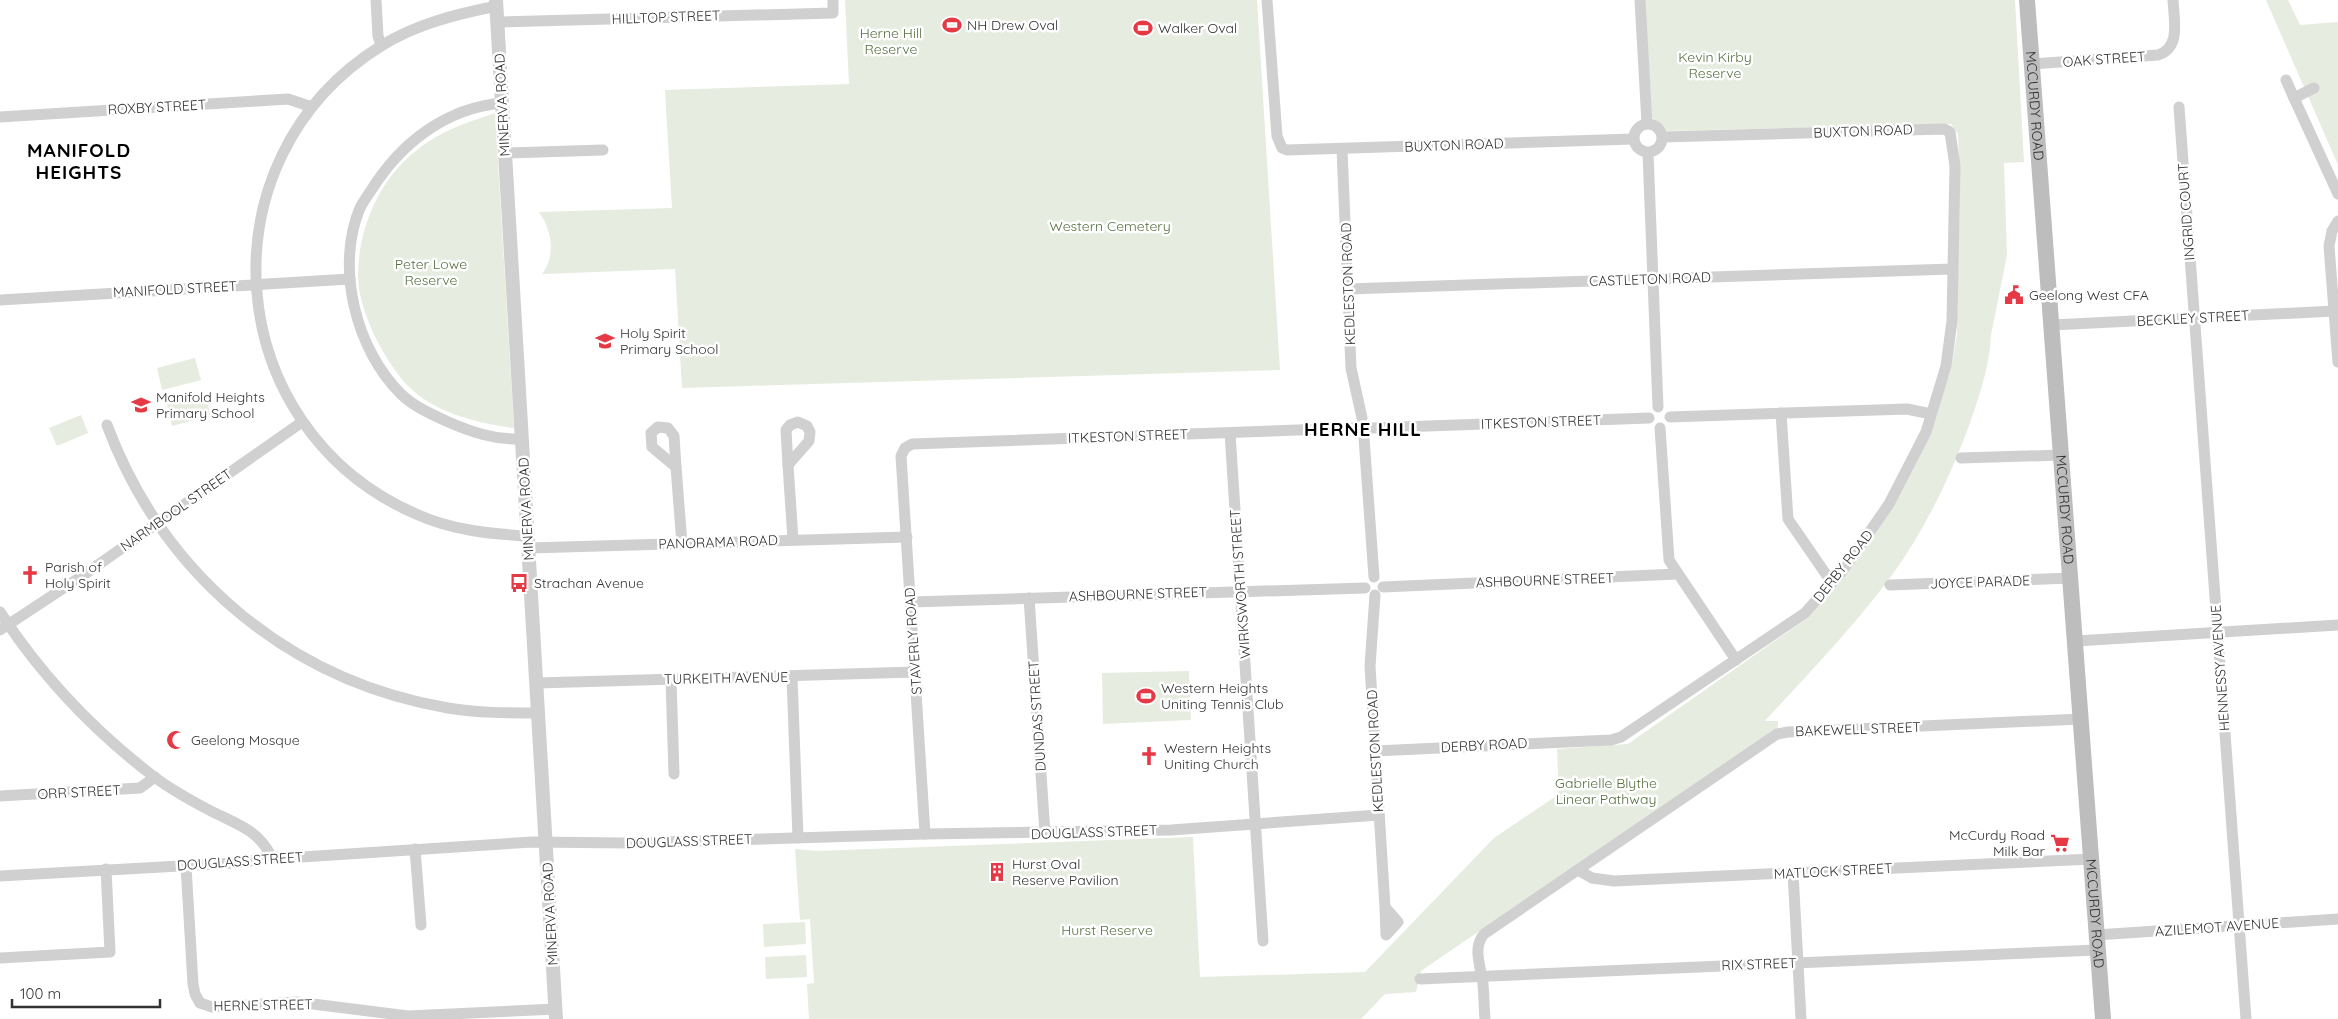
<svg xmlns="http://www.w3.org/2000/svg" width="2338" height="1019" font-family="Quicksand,sans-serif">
<rect width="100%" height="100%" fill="#fff"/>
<g fill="#e6ecdf">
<path d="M845 0H1257L1280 370 682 388 675 269 542 274C556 256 552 230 539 212L672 208 665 90 849 84Z"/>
<path d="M1645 0H2015L2024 162 2004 163 2007 255 1991 335C1990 364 1980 394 1970 423 1949 481 1921 538 1883 587 1847 634 1805 677 1765 721H1778V727L1421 971 1416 992 1385 994 1361 1019H809L807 984 814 983 810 919 800 920 795 849 817 851 1193 837 1200 977 1365 972 1494 838 1559 794 1557 749 1628 744 1809 617 1846 576 1859 556 1929 435 1951 369 1957 334 1960 181 1958 134 1951 124 1667 131 1652 117Z"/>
<polygon points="2266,0 2288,0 2300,25 2338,22 2338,165"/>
<path d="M495 113 514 428C477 423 434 413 407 385 384 360 358 310 358 276 358 229 379 179 417 150 440 131 468 122 495 113Z"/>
<polygon points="195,358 201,380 162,390 157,368"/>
<polygon points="205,394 211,416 172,426 167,404"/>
<polygon points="81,415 88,433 57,446 49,428"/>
<polygon points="1189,671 1191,720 1103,724 1102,673"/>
<polygon points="805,922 806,944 764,947 763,924"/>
<polygon points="806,955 807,977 766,979 765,957"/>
</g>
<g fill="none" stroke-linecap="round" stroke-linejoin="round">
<g stroke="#d0d0d0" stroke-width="11">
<polyline points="376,0 378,36 381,45"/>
<polyline points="1267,0 1277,136 1282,148 1287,150 1633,139"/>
<polyline points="1640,0 1647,123"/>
<path d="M497 6C457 14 416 24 381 46 199 159 220 429 416 514 451 530 490 534 528 536"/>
<polyline points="498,22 833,13 833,0"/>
<path d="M2032 64 2158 55C2181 48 2174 20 2173 0"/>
<polyline points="2286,80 2294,98"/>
<polyline points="2314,88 2294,98 2338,194"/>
<path d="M502 103C446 108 401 143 372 189 368 195 363 202 360 208 335 267 356 350 401 394 413 406 431 414 446 421 471 432 494 440 522 439"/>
<polyline points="2179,107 2246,1019"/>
<polyline points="0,117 288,99 312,107"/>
<circle cx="1648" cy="138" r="14"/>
<polyline points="1342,149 1351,368 1362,418"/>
<polyline points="505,153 603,150"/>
<polyline points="1648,153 1658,407"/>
<polyline points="2338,221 2332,231 2329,246 2338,362"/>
<polyline points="1348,289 1952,269"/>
<polyline points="0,300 350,279"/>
<polyline points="2052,325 2334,311"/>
<polyline points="1781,413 1788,519 1832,583"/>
<polyline points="1670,417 1907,409 1931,414"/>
<polygon points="798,422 807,426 810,432 809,441 788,465 786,430 790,425"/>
<path d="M107 425C163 575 289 681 448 708 478 713 508 713 538 713"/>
<polygon points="658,427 668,428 674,436 676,467 652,447 651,433"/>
<polyline points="1373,428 1649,418"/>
<polyline points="1660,428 1669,560 1736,660"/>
<polyline points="1230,433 1263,941"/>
<polyline points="1364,438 1374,577"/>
<polyline points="1961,458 2062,455"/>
<polyline points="788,465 793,540"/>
<polyline points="676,467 682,544"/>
<polyline points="529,548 907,537"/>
<polyline points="1890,585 2071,578"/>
<polyline points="1383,587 1677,574"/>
<polyline points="1375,595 1370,666 1385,907 1398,922 1386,935 1385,907"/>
<polyline points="1029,598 1045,833"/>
<polyline points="911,602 1365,588"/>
<path d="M0 612C41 675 93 730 153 776 170 789 190 800 209 810 234 823 258 829 271 856"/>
<polyline points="0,630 85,574 302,422"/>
<polyline points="2076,641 2338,625"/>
<polyline points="792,677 798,838"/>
<polyline points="671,679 674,774"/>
<polyline points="537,683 915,672"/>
<polyline points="1375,751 1611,740 1621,737 1805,613 1841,573 1889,504 1926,432 1946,366 1952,321 1955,166 1950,132 1944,129 1663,137"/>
<polyline points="0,796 140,788 155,777"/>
<polyline points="925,834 901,456 905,448 912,444 1353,428"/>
<polyline points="415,849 421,925"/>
<polyline points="186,866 193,984 195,994 200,1003 212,1007 297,1002 408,1016 556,1009"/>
<polyline points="1578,870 1592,878 1614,881 2092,859"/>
<polyline points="1793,873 1801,1019"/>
<polyline points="0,876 234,863 251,861 265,857 302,857 532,842 628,843 925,834 1171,830 1379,815"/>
<polyline points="2096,935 2338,919"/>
<polyline points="0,958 110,952 106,869"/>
<polyline points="1420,979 2097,950"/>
<path d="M1485 1019C1484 1007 1484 995 1483 984 1481 967 1472 948 1484 934L1777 734 1788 732 2081 719"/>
</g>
<polyline stroke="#d0d0d0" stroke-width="14" points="496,0 556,1019"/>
<path stroke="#bdbdbd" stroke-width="16" id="s1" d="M2027 0 2103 1019"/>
</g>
<defs>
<g id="stadium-bare" transform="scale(1.5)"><path d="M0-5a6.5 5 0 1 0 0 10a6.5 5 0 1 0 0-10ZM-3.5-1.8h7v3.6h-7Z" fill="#e63946" stroke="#fff" stroke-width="2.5" paint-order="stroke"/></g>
<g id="civic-bare" transform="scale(1.5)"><path d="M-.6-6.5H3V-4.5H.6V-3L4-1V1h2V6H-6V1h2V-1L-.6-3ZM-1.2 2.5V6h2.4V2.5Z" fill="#e63946" stroke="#fff" stroke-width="2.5" paint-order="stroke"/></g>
<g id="school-bare" transform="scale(1.5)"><path d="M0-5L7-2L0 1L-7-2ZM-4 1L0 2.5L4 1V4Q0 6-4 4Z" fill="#e63946" stroke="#fff" stroke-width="2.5" paint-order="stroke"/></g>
<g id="church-bare" transform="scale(1.5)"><path d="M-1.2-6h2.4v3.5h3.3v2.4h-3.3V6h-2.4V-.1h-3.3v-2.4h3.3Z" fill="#e63946" stroke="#fff" stroke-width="2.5" paint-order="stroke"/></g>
<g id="bus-bare" transform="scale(1.5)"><path d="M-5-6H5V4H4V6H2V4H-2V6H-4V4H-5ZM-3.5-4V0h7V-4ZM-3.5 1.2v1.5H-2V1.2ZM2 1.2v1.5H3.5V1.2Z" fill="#e63946" stroke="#fff" stroke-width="2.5" paint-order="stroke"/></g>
<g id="mosque-bare" transform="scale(1.5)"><path d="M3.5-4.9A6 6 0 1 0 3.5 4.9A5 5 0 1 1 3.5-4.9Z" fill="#e63946" stroke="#fff" stroke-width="2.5" paint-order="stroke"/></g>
<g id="supermarket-bare" transform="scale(1.5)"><path d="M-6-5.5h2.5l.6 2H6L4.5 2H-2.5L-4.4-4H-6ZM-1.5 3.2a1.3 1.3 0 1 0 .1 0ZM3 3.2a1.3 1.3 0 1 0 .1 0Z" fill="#e63946" stroke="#fff" stroke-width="2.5" paint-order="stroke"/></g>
<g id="building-bare" transform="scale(1.5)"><path d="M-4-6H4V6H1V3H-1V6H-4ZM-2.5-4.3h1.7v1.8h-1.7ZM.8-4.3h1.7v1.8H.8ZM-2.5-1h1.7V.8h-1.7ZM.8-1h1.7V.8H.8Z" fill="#e63946" stroke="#fff" stroke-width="2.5" paint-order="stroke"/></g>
</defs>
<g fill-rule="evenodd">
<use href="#stadium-bare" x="952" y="25"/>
<use href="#stadium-bare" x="1143" y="28"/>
<use href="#civic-bare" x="2014" y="295"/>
<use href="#school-bare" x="605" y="341"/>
<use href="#school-bare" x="141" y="405"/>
<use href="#church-bare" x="30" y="575"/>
<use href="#bus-bare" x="519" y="583"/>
<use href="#stadium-bare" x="1146" y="696"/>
<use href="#mosque-bare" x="176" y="740"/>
<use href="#church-bare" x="1149" y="756"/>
<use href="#supermarket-bare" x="2060" y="843"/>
<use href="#building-bare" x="997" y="872"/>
</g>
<g text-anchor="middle" stroke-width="5" stroke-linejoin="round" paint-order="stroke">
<g font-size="14" fill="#333" stroke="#fff">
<text transform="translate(666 17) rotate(-2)" y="5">HILLTOP STREET</text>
<text transform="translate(2104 59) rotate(-4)" y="5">OAK STREET</text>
<text transform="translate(502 105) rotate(-93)" y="5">MINERVA ROAD</text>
<text dy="5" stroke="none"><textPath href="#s1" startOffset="106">MCCURDY ROAD</textPath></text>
<text transform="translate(157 107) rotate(-3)" y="5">ROXBY STREET</text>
<text transform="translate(1863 131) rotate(-2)" y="5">BUXTON ROAD</text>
<text transform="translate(1454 145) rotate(-2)" y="5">BUXTON ROAD</text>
<text transform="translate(2186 212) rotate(-94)" y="5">INGRID COURT</text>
<text transform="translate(1650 279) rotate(-2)" y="5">CASTLETON ROAD</text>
<text transform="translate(1348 284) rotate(-92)" y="5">KEDLESTON ROAD</text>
<text transform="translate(175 289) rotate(-3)" y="5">MANIFOLD STREET</text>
<text transform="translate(2193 318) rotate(-3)" y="5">BECKLEY STREET</text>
<text transform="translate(1541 422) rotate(-2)" y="5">ITKESTON STREET</text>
<text transform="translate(1128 436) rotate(-2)" y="5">ITKESTON STREET</text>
<text transform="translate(526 509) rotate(-93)" y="5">MINERVA ROAD</text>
<text dy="5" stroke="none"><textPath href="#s1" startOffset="511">MCCURDY ROAD</textPath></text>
<text transform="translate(176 510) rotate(-35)" y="5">NARMBOOL STREET</text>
<text transform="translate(718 542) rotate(-2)" y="5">PANORAMA ROAD</text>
<text transform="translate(1843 566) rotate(-52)" y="5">DERBY ROAD</text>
<text transform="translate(1545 580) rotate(-2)" y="5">ASHBOURNE STREET</text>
<text transform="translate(1980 582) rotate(-2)" y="5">JOYCE PARADE</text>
<text transform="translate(1240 584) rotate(-94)" y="5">WIRKSWORTH STREET</text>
<text transform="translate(1138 594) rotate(-2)" y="5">ASHBOURNE STREET</text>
<text transform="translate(913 641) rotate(-94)" y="5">STAVERLY ROAD</text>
<text transform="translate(2220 668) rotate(-94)" y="5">HENNESSY AVENUE</text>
<text transform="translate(726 678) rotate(-1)" y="5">TURKEITH AVENUE</text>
<text transform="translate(1037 716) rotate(-94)" y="5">DUNDAS STREET</text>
<text transform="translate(1858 729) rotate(-2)" y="5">BAKEWELL STREET</text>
<text transform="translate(1484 745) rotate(-3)" y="5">DERBY ROAD</text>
<text transform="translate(1375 751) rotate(-93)" y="5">KEDLESTON ROAD</text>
<text transform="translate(79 792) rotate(-3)" y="5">ORR STREET</text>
<text transform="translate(1094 832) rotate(-2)" y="5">DOUGLASS STREET</text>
<text transform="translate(689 841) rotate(-2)" y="5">DOUGLASS STREET</text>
<text transform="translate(240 861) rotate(-4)" y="5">DOUGLASS STREET</text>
<text transform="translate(1833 871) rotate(-3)" y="5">MATLOCK STREET</text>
<text dy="5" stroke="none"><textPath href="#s1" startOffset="916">MCCURDY ROAD</textPath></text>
<text transform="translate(550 914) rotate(-93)" y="5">MINERVA ROAD</text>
<text transform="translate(2217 927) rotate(-4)" y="5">AZILEMOT AVENUE</text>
<text transform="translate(1759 964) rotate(-2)" y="5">RIX STREET</text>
<text transform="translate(263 1005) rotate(-1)" y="5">HERNE STREET</text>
</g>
<g font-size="14" fill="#333" stroke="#fff" text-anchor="start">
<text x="967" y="30">NH Drew Oval</text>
<text x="1158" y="33">Walker Oval</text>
<text x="2029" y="300">Geelong West CFA</text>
<text x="620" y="338">Holy Spirit<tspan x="620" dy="16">Primary School</tspan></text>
<text x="156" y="402">Manifold Heights<tspan x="156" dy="16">Primary School</tspan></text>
<text x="45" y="572">Parish of<tspan x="45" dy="16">Holy Spirit</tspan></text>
<text x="534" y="588">Strachan Avenue</text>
<text x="1161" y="693">Western Heights<tspan x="1161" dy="16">Uniting Tennis Club</tspan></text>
<text x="191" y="745">Geelong Mosque</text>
<text x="1164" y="753">Western Heights<tspan x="1164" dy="16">Uniting Church</tspan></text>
<text x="2045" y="840" text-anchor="end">McCurdy Road<tspan x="2045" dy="16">Milk Bar</tspan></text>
<text x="1012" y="869">Hurst Oval<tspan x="1012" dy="16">Reserve Pavilion</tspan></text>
</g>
<g font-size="14" fill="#56703f" stroke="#fff">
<text x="891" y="38">Herne Hill<tspan x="891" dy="16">Reserve</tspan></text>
<text x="1715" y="62">Kevin Kirby<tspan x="1715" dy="16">Reserve</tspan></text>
<text x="1110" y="231">Western Cemetery</text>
<text x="431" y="269">Peter Lowe<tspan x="431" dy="16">Reserve</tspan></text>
<text x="1606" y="788">Gabrielle Blythe<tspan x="1606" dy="16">Linear Pathway</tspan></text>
<text x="1107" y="935">Hurst Reserve</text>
</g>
<g font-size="19" font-weight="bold" letter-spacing="1" fill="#000" stroke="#fff">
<text x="79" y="157">MANIFOLD<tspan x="79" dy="22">HEIGHTS</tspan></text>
<text x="1363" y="436">HERNE HILL</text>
</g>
</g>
<path d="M12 999v8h148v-8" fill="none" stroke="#333333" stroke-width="2.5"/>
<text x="20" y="999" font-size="15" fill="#333333" stroke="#ffffff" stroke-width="4" paint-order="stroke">100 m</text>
</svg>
